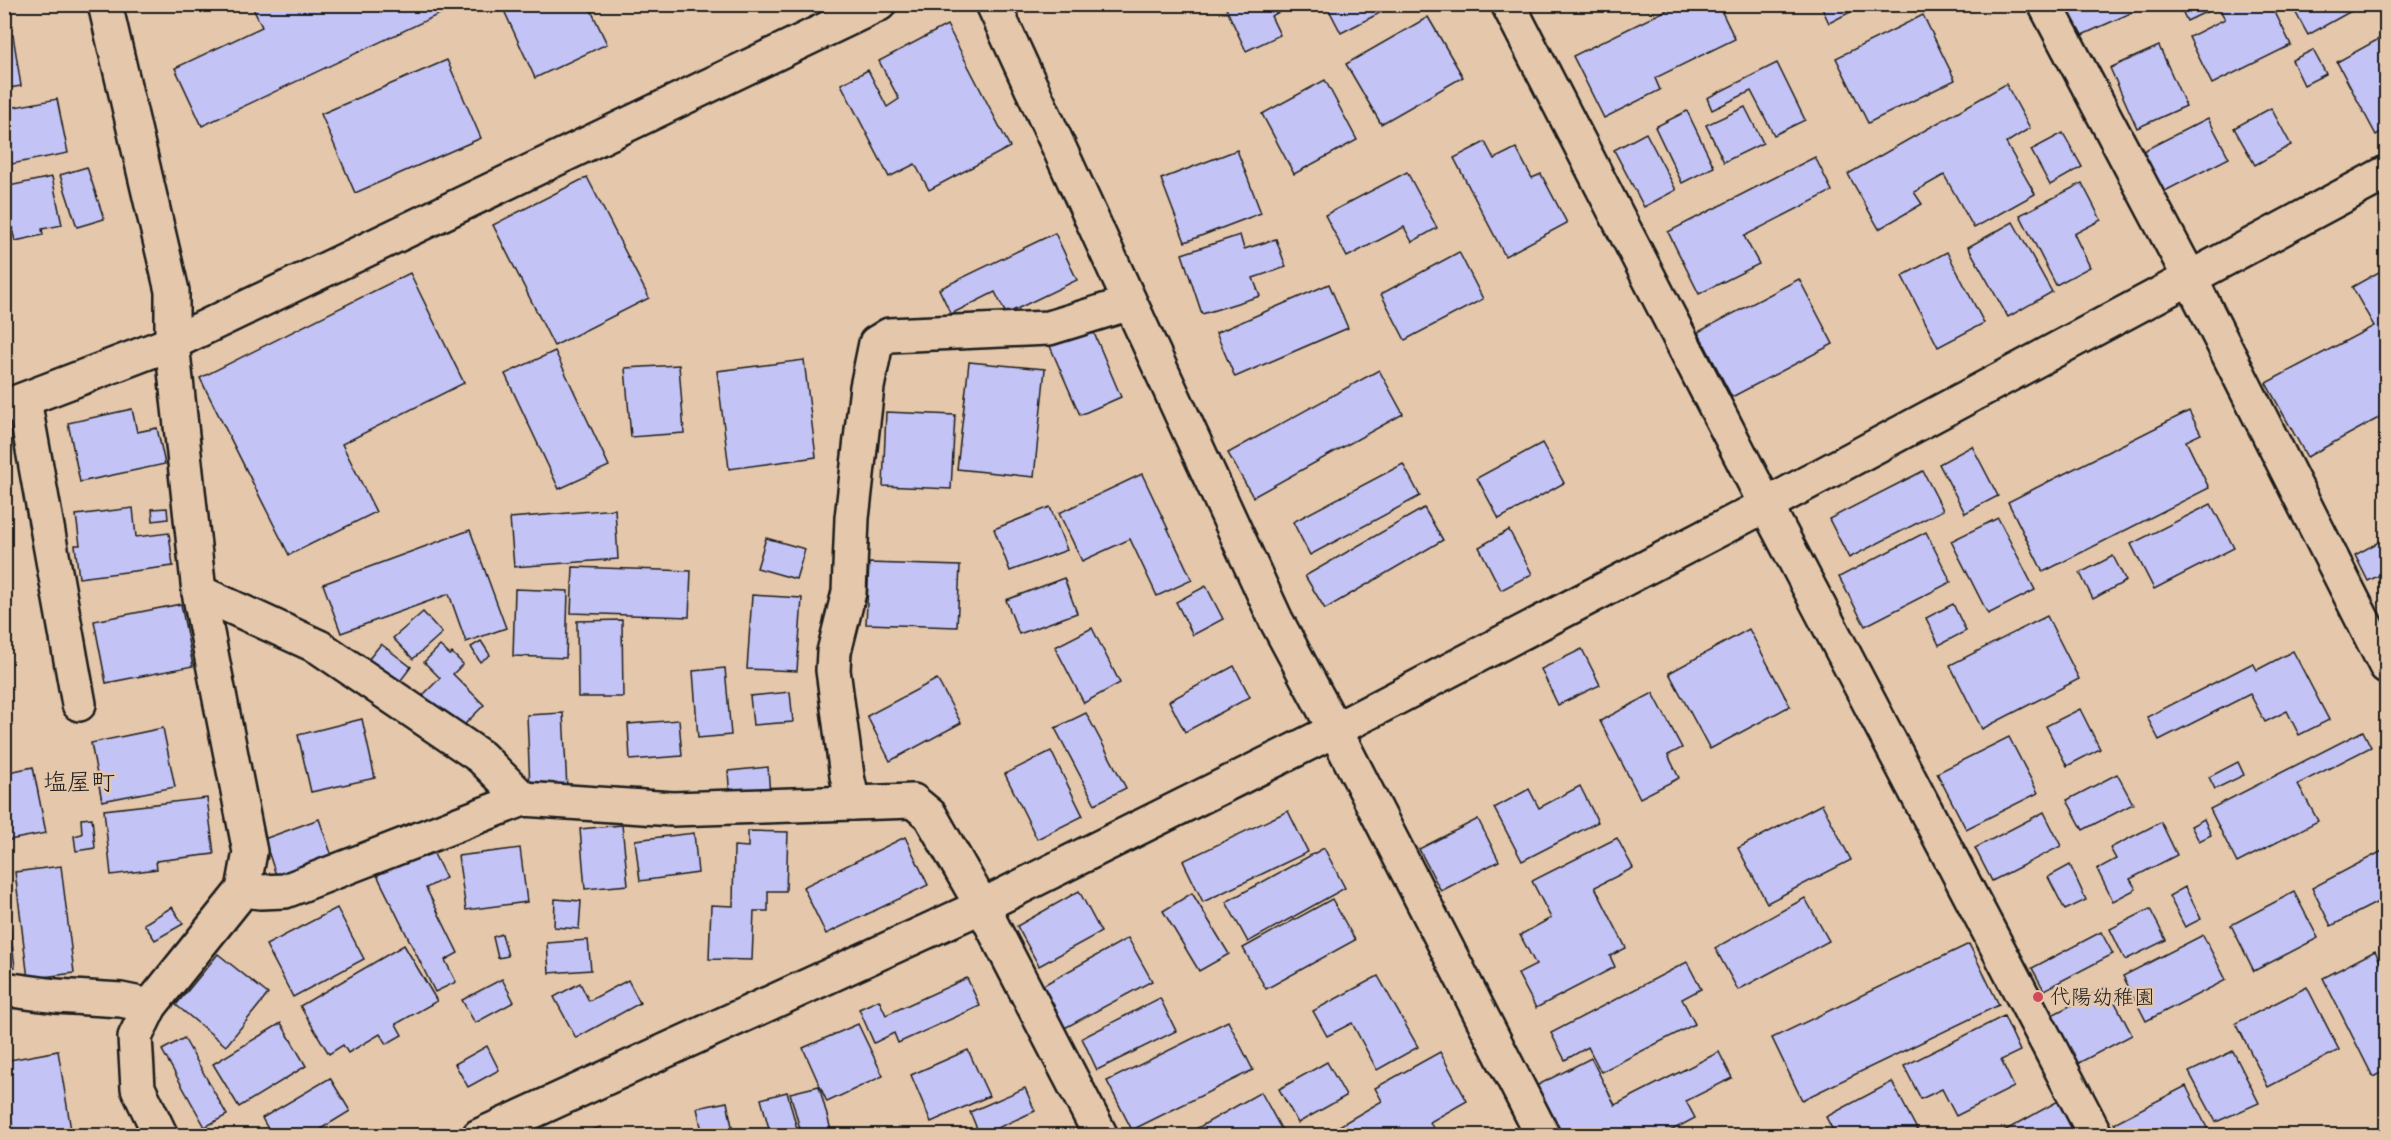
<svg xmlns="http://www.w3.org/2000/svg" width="2391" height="1140" font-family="Mali,'Klee One',sans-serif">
<rect width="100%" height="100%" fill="#e5c8ac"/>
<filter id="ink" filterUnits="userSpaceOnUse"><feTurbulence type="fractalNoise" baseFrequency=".0167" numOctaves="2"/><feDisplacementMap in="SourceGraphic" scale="12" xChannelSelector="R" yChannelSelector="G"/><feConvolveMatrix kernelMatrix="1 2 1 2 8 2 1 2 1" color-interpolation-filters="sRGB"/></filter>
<g filter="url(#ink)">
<g fill="#c3c3f5" stroke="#1c1c1c" stroke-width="1.5">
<polygon points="251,4 443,4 446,11 202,126 175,68 262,27"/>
<polygon points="501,4 588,4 607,44 535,78"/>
<polygon points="1224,4 1294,4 1294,5 1271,16 1280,35 1246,51"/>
<polygon points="1326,4 1397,4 1341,33"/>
<polygon points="1679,4 1718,4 1735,39 1655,78 1660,90 1604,118 1573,56"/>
<polygon points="1820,4 1866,4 1829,23"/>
<polygon points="2055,4 2151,4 2071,40"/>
<polygon points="2179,4 2208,4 2210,10 2187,21"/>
<polygon points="2231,4 2271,4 2291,45 2212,84 2189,37 2225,19 2220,10"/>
<polygon points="2291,4 2364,4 2308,35"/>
<polygon points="1923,15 1955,80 1868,123 1836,58"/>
<polygon points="1428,17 1463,77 1381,124 1346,64"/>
<polygon points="947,25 1010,147 929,190 915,164 889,177 841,84 868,70 887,107 899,99 879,61"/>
<polygon points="13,35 21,86 4,89 4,36"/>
<polygon points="2386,35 2386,129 2376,135 2337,62"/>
<polygon points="2159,46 2186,106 2137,128 2110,68"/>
<polygon points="2313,50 2326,74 2304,85 2292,60"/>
<polygon points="447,60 481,138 355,193 321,114"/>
<polygon points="1777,63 1805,120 1774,135 1751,91 1712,110 1707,98"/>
<polygon points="1325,80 1357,140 1294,174 1262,114"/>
<polygon points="2006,84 2030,128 2006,143 2035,194 1974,228 1944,175 1914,192 1922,204 1879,229 1848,174"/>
<polygon points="57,99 68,153 6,165 7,173 4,174 4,109"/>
<polygon points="1745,107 1763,143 1724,162 1706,125"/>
<polygon points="2271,108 2291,145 2255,165 2234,128"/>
<polygon points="1687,111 1714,167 1682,183 1655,127"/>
<polygon points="2208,118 2229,158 2163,192 2143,151"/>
<polygon points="1646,133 1676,190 1644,207 1614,150"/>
<polygon points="2063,133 2082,167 2050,185 2031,150"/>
<polygon points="1485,142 1494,159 1516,148 1532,178 1541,174 1567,223 1505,256 1454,158"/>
<polygon points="1237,150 1261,213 1185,242 1161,179"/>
<polygon points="1815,157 1832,191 1744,236 1759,264 1699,294 1668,232"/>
<polygon points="87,167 104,219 77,227 60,175"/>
<polygon points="1407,172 1437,228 1412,242 1404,227 1347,257 1325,215"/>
<polygon points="52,177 62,225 42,229 43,235 15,241 12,227 4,228 4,187"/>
<polygon points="587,177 649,298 554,346 493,225"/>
<polygon points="2082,183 2101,220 2074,234 2090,267 2056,285 2020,215"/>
<polygon points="2013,222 2052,292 2008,317 1968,247"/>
<polygon points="1055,233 1077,280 1006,314 995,292 951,314 939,289"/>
<polygon points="1240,235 1244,249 1276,239 1286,267 1253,278 1260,296 1202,314 1182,254"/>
<polygon points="1459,252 1483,299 1405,340 1381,294"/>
<polygon points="1947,252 1984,323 1938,347 1902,276"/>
<polygon points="2386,268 2386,414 2307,457 2266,383 2374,326 2352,287"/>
<polygon points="410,273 464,383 342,444 376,512 289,555 200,378"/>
<polygon points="1799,279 1833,344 1732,397 1698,332"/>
<polygon points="1329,284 1348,328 1235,377 1216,333"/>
<polygon points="1091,326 1121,397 1080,415 1049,344"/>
<polygon points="555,351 609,466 559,489 505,374"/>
<polygon points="804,360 816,457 729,469 717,371"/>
<polygon points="969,362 1045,369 1034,477 957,469"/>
<polygon points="679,365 684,433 631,437 625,368"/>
<polygon points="1379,370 1403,414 1253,497 1228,453"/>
<polygon points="132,409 137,432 157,428 165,464 80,482 68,423"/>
<polygon points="2189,411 2201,434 2186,441 2209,488 2043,572 2008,502"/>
<polygon points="886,412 955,415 951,489 883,486"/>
<polygon points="1542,443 1564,483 1499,519 1477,478"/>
<polygon points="1972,446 1998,496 1965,513 1939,464"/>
<polygon points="1403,464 1420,496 1310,555 1293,522"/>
<polygon points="1923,471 1943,510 1849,558 1829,519"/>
<polygon points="1142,474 1192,580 1157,596 1130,539 1082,561 1059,513"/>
<polygon points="2211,504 2234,548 2154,589 2131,544"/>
<polygon points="1050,507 1067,550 1010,571 994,529"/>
<polygon points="133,508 136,537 169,533 173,566 79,578 75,545 80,545 76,515"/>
<polygon points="167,508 168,519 153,521 152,509"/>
<polygon points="1424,508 1443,540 1325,609 1305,576"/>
<polygon points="615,509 618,559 514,567 510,518"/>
<polygon points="1998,518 2035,590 1988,614 1951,541"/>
<polygon points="470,530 506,628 466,642 449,594 341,633 323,584"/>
<polygon points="1509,530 1532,574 1501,590 1479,547"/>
<polygon points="1926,532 1951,582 1865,626 1839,577"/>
<polygon points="766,538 805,549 796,579 757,568"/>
<polygon points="2386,538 2386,572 2368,581 2355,555"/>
<polygon points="2113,556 2126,581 2093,599 2080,573"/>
<polygon points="869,563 960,566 957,627 866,624"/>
<polygon points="573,567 691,571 689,617 571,613"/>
<polygon points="1064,578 1077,613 1019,634 1006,600"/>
<polygon points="1206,586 1223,619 1193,635 1176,602"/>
<polygon points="515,589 568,591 566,658 513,656"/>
<polygon points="752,595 802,598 797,671 747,669"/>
<polygon points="181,604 193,666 106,683 94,621"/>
<polygon points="1953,604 1966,631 1939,645 1926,618"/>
<polygon points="423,612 442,633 413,659 393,638"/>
<polygon points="2047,616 2079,679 1982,729 1950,665"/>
<polygon points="622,620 623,697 578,697 577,621"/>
<polygon points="1092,628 1120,683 1084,703 1055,647"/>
<polygon points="1749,629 1790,706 1710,749 1669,673"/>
<polygon points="481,641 490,655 480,662 471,647"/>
<polygon points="381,644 411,667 398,684 368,660"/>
<polygon points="440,646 450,655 452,653 463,664 453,674 484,705 459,730 423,695 440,678 424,662"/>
<polygon points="1582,649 1600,685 1558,705 1541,669"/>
<polygon points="2293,651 2329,720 2299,735 2287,711 2265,722 2250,694 2159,740 2147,717 2253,663 2257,670"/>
<polygon points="1234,666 1250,697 1185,732 1169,701"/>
<polygon points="725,668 731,735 698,738 693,671"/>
<polygon points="937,679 961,723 890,761 867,716"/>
<polygon points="790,692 793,722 753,725 750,696"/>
<polygon points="1653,693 1682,748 1668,755 1679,778 1640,798 1600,721"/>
<polygon points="2080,709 2100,749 2067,766 2046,726"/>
<polygon points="563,713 567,788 530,789 527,715"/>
<polygon points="1086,713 1126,788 1095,804 1055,728"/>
<polygon points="362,719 375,778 311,792 298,735"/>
<polygon points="679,720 682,756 630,760 628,724"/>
<polygon points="163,728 175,787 102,801 91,743"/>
<polygon points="2363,731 2371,747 2298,784 2318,821 2237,863 2210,809"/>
<polygon points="2009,737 2038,793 1966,829 1937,773"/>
<polygon points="1051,751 1083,816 1037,839 1005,774"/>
<polygon points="2238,762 2244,775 2215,789 2209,777"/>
<polygon points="33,767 46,833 4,841 4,773"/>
<polygon points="768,767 770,796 730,800 728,771"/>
<polygon points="2117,774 2133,804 2083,830 2067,800"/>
<polygon points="1580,786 1598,822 1522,861 1494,808 1529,789 1539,808"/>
<polygon points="207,798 214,854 156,861 157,869 111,875 104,810"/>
<polygon points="1822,804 1851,860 1767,903 1738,848"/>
<polygon points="1288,811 1308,852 1203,902 1183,861"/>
<polygon points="2044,812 2061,846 1992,881 1975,848"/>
<polygon points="92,818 95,848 76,851 74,836 82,834 81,819"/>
<polygon points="319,819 334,862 278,881 264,839"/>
<polygon points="1478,819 1499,861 1441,891 1419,849"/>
<polygon points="2204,819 2211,835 2199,841 2191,826"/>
<polygon points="2161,822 2177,855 2130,879 2136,889 2113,901 2097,869 2116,859 2110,848"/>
<polygon points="622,825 628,885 585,889 580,829"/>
<polygon points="748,831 788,832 786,891 768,891 768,911 754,911 752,960 709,959 711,905 733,906 734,846 748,847"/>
<polygon points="694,833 698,873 640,881 635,840"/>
<polygon points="905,837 928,885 826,934 803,887"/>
<polygon points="1617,838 1633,868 1595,887 1626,948 1610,956 1615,967 1536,1008 1518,974 1536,965 1520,935 1551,918 1532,881"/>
<polygon points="431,848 446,878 426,888 458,953 445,960 456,982 435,992 377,875"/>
<polygon points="520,848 527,902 466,910 458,856"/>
<polygon points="1324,848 1345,888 1248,942 1226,902"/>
<polygon points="2386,849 2386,898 2331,926 2312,888"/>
<polygon points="2070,865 2086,900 2065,910 2048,877"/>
<polygon points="61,866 74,973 28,979 15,872"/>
<polygon points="5,886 15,967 4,968 4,886"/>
<polygon points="2185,887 2201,919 2185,927 2169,896"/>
<polygon points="1079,891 1101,932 1039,966 1017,926"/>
<polygon points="2294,892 2318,938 2254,971 2231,925"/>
<polygon points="1192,893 1229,954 1199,971 1163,911"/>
<polygon points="1805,898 1829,941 1738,990 1715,948"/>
<polygon points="555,899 581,901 579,929 554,927"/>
<polygon points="1332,899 1355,940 1266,989 1243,948"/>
<polygon points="172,907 183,924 155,940 144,924"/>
<polygon points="337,908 364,959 293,997 266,945"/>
<polygon points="2150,909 2166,940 2125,960 2110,929"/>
<polygon points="2101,932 2113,954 2044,990 2032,968"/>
<polygon points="502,934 508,956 498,958 493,937"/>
<polygon points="2203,935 2226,980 2146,1021 2123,976"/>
<polygon points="1128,938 1152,981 1061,1030 1038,988"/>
<polygon points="588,940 591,970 549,973 547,943"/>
<polygon points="1969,944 1999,1005 1802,1100 1772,1038"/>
<polygon points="404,945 437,1001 396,1024 402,1035 386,1044 380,1034 348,1053 343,1045 329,1054 300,1006"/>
<polygon points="2375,951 2386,973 2386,1070 2373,1077 2323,978"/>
<polygon points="218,954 268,994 226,1046 176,1005"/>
<polygon points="1687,962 1701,989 1682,999 1695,1024 1601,1072 1588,1047 1565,1060 1551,1033"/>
<polygon points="1378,976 1418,1047 1377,1070 1352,1023 1327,1036 1313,1011"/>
<polygon points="967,978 980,1006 898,1043 894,1033 874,1043 859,1009 879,1000 886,1015"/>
<polygon points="502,979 514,1002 475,1023 462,1000"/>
<polygon points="628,980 640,1003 576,1038 554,997 580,983 589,1001"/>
<polygon points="2107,987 2132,1035 2071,1067 2046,1018"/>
<polygon points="2307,987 2339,1050 2268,1087 2236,1023"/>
<polygon points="1160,998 1176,1031 1097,1070 1082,1038"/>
<polygon points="2004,1016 2020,1051 2001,1060 2014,1087 1956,1116 1942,1089 1921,1099 1904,1066"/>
<polygon points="1228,1021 1253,1070 1132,1130 1107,1081"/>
<polygon points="281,1023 306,1066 239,1107 213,1064"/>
<polygon points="858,1024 883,1076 827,1102 803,1048"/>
<polygon points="184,1038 227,1115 205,1127 162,1050"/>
<polygon points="487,1046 499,1070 468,1087 455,1064"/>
<polygon points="968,1050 989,1096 931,1122 911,1075"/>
<polygon points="58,1051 72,1136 14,1136 4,1079 4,1061"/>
<polygon points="2233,1051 2259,1103 2216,1122 2189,1072"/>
<polygon points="1440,1052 1467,1101 1430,1122 1437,1136 1322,1136 1382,1101 1375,1088"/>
<polygon points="1719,1052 1732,1078 1686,1101 1695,1118 1661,1136 1551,1136 1528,1090 1591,1058 1615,1105"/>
<polygon points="1327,1062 1346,1096 1298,1123 1279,1089"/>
<polygon points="330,1078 350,1111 322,1128 327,1136 272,1136 262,1118"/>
<polygon points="1892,1082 1920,1135 1836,1136 1826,1117"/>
<polygon points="819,1086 831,1130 813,1136 802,1136 790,1093"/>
<polygon points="2186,1086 2211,1136 2121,1136 2114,1123"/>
<polygon points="1025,1088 1035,1111 980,1136 970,1112"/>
<polygon points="787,1092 799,1136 771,1136 761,1099"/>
<polygon points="1261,1092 1285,1136 1197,1136 1194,1130"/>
<polygon points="2060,1100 2079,1136 1995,1136"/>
<polygon points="727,1102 734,1136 703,1136 697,1108"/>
<polygon points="601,1127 604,1136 570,1136"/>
</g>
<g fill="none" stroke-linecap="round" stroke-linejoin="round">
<g stroke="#1c1c1c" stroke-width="38">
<g id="minor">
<polyline points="105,4 172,291 172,343 199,592 250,852 243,890 150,1006 135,1037 138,1088 161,1136"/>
<polyline points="993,4 1276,620 1335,730 1543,1136"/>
<polyline points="1508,4 1766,505 2096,1136"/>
<polyline points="2045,4 2190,278 2386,666"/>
<polyline points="24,400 79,704"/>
<polyline points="4,407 172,343 879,4"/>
<polyline points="199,592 319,647 481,757 523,799"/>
<polyline points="853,803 847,776 833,670 834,652 849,592 852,518 867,387 876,343 889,335 1049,328 1130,303"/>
<polyline points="243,890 260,892 285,891 523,799 673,809 913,801 930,815 982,906 1101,1136"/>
<polyline points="4,989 56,996 121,1000 150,1006"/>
<polyline points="479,1136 982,906 1335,730 1766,505 2386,173"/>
</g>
</g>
<use href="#minor" stroke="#e5c8ac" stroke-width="33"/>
</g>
</g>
<circle fill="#d1495b" stroke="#e5c8ac" stroke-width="2" cx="2038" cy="997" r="6"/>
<g text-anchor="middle" stroke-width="5" stroke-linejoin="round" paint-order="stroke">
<g font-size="21" fill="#1c1c1c" stroke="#e5c8ac" text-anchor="start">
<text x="2050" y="1004">代陽幼稚園</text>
</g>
<g font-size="24" fill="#1c1c1c" stroke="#e5c8ac">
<text x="79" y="790">塩屋町</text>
</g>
</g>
<rect width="2391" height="1140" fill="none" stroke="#e5c8ac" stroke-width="24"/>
<rect x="12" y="12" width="2367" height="1116" fill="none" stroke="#1c1c1c" stroke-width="2" filter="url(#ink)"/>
</svg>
